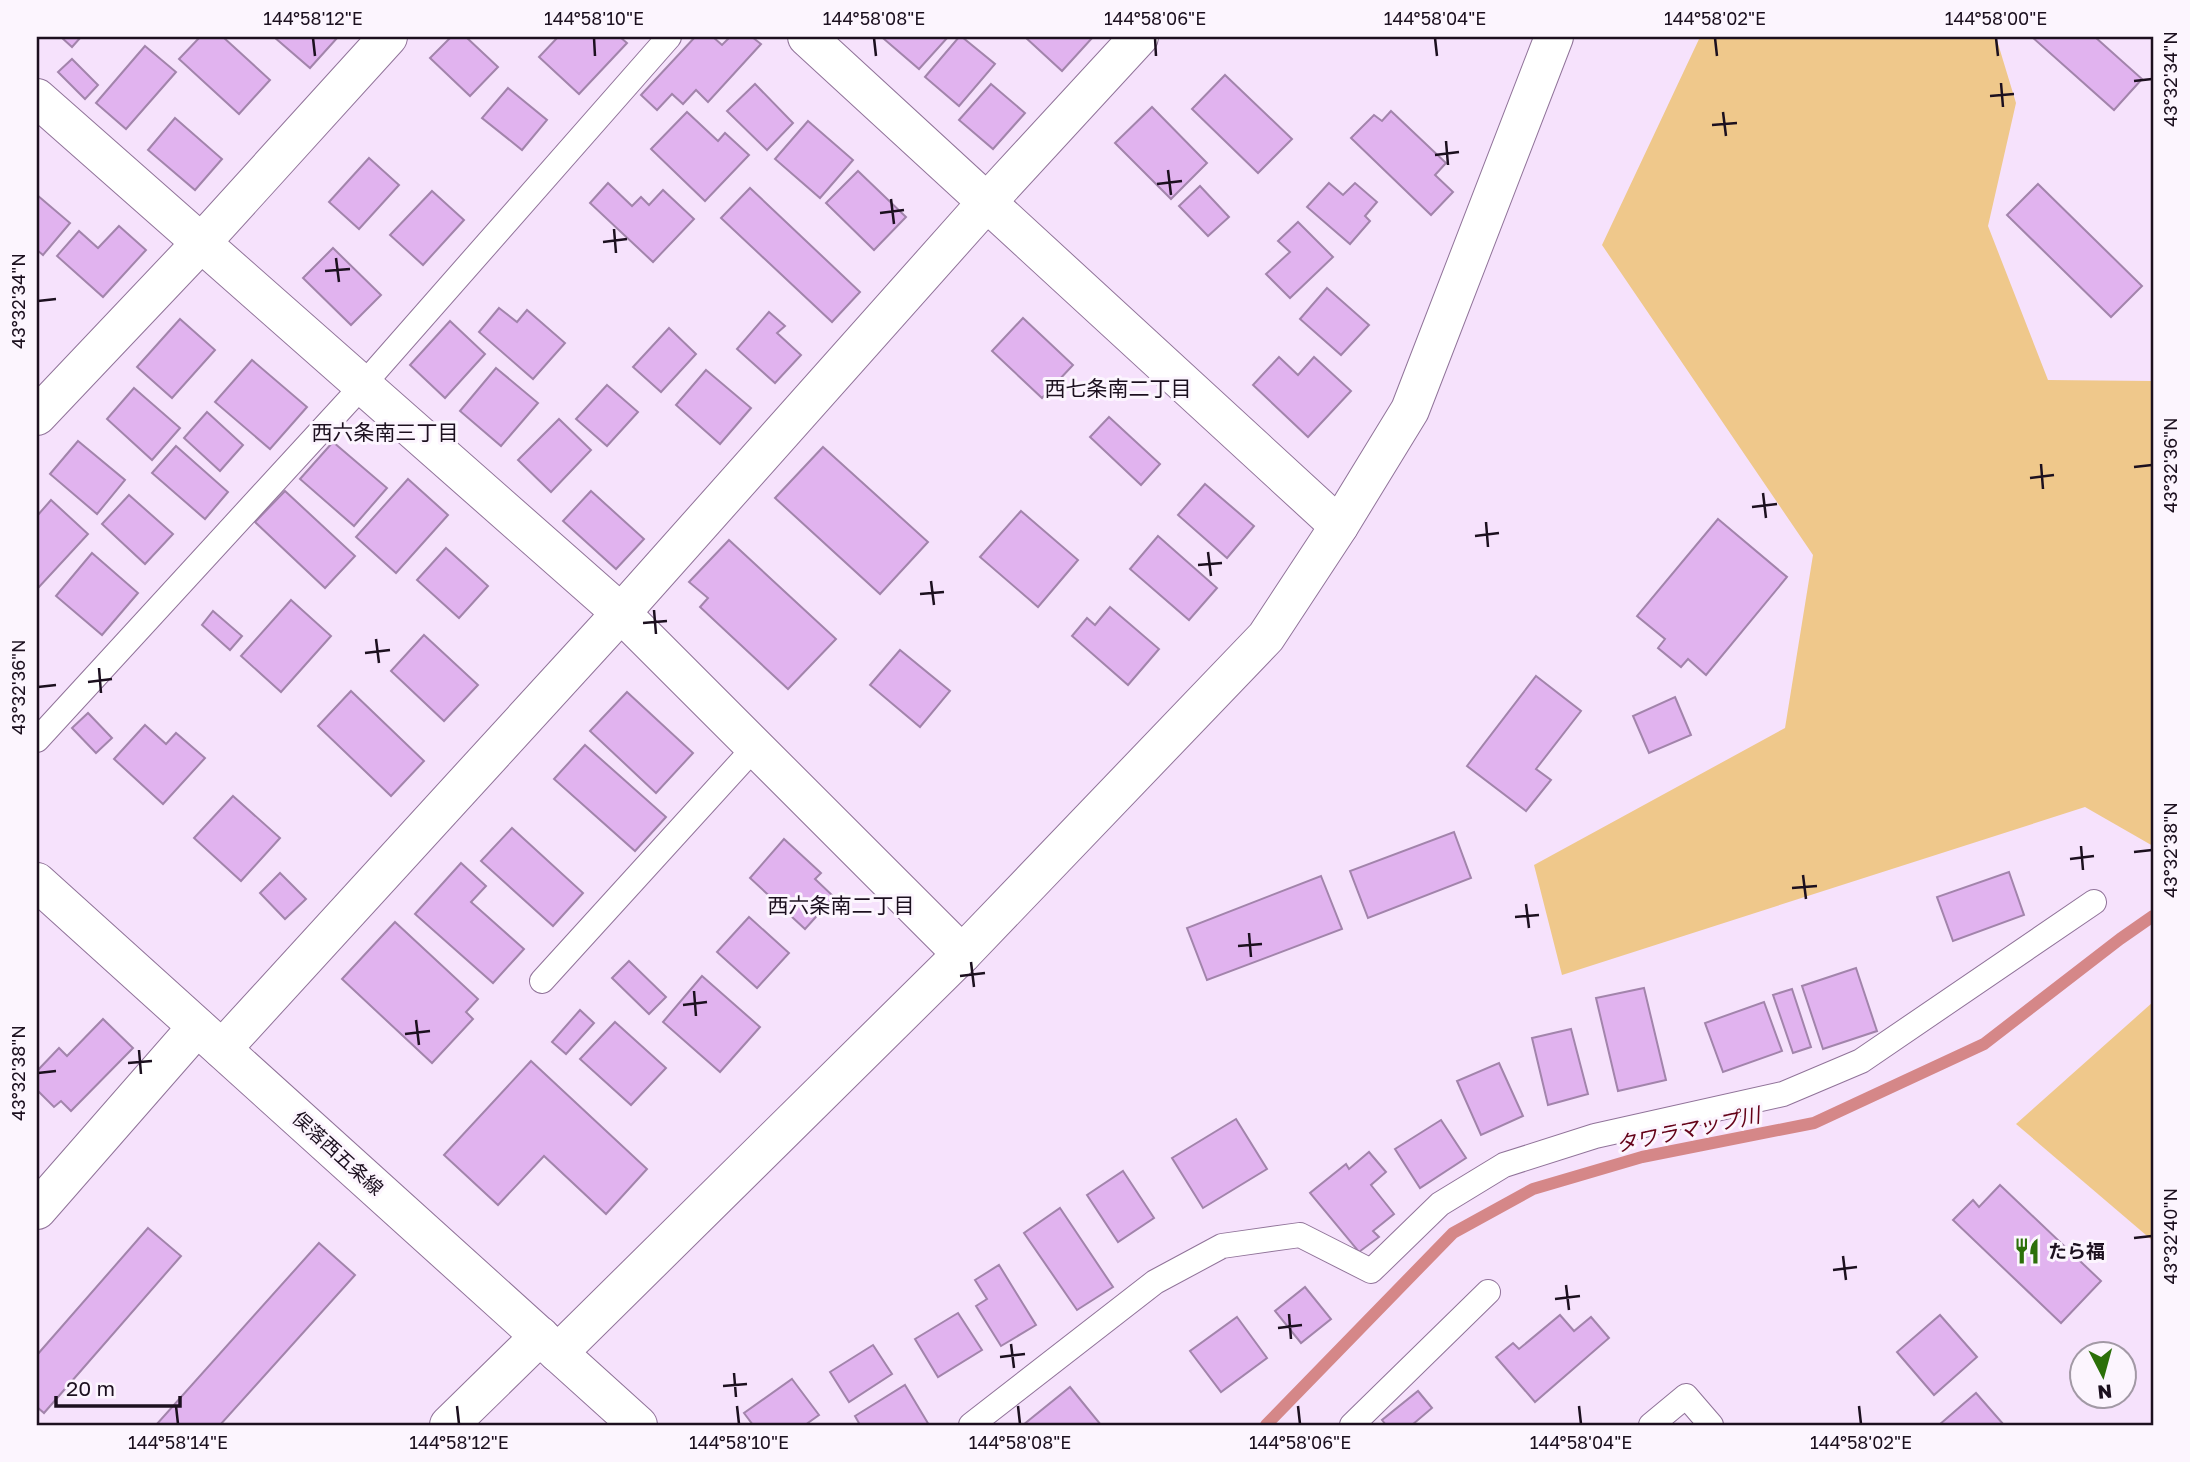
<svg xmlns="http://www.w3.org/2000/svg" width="2190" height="1462" font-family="'Golos Text','Noto Sans JP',sans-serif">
<rect width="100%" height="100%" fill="#f6e2fc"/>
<g fill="#efc88b">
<polygon points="1700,37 1996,37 2016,103 1988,226 2048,380 2153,381 2153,846 2085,807 1562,975 1534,865 1785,728 1813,555 1602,245"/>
<polygon points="2153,1002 2153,1241 2016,1124"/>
</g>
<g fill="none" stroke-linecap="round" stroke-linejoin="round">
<polyline stroke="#d58788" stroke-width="12" points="1266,1425 1453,1233 1533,1189 1642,1157 1814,1123 1984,1044 2120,939 2153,916"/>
</g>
<g fill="#e1b3ef" stroke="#a284ab" stroke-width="2">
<polygon points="61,37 81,37 72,47"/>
<polygon points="200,37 223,37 270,80 239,114 179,59"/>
<polygon points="274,37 338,37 310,68"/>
<polygon points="451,37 466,37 498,67 470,96 430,58"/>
<polygon points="558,37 620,37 627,43 579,94 539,57"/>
<polygon points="695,37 713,37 722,45 730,37 752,37 761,44 708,102 696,90 683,104 672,94 657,110 641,95"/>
<polygon points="886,37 948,37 919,69 884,39"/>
<polygon points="959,37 962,37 995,64 959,106 925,77"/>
<polygon points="1025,37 1093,37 1062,71"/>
<polygon points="2032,37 2095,37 2142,79 2114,110"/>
<polygon points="145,46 176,72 126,129 96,103"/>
<polygon points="72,59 98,85 85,99 58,72"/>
<polygon points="1225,75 1292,139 1258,173 1192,109"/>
<polygon points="755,84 793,123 767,150 727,111"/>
<polygon points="991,84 1025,113 993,149 959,120"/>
<polygon points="508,88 547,120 522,150 482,118"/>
<polygon points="1152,107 1207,163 1171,199 1115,143"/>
<polygon points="1391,111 1446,163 1435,175 1453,192 1431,215 1351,138 1374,115 1382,121"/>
<polygon points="687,112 718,141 725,133 749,155 705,201 651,149"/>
<polygon points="175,118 222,159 195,190 148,150"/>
<polygon points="808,121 853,160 820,198 775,159"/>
<polygon points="369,158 399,185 359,229 329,202"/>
<polygon points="858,171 906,217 874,250 826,203"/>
<polygon points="608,183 632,206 641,197 649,205 663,190 694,219 653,262 590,203"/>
<polygon points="1329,183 1343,195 1355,183 1377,202 1365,216 1370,221 1350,244 1307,207"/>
<polygon points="2038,184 2142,286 2111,317 2007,215"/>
<polygon points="1200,186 1229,217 1208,236 1179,206"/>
<polygon points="750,188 860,292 832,322 721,218"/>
<polygon points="432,191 464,220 423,265 390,235"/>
<polygon points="37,195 70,223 43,255 37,250"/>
<polygon points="1298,222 1333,257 1290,298 1266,274 1290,252 1278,241"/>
<polygon points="119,226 146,250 103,297 57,256 79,231 98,248"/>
<polygon points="333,248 381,295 351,325 303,278"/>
<polygon points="1327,288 1369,325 1341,355 1300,319"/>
<polygon points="499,308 517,322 527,310 565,343 533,379 479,332"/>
<polygon points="769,312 785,326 777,333 801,355 775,383 737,349"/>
<polygon points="1023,318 1073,365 1042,398 992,351"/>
<polygon points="180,319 215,350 172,398 137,367"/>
<polygon points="450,321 485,354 445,398 410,365"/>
<polygon points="669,328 696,354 661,392 633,367"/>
<polygon points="1279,357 1298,375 1314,357 1351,391 1308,437 1253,385"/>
<polygon points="252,360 307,407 270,449 215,402"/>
<polygon points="496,368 538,403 501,446 460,411"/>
<polygon points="706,370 751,408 720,444 676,405"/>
<polygon points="607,385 638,412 607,446 576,419"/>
<polygon points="134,388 180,428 152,460 107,419"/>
<polygon points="207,412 243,445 220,471 184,438"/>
<polygon points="1109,417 1160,464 1141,485 1090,437"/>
<polygon points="559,419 591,450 551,492 518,460"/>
<polygon points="78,441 125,480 97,514 50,474"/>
<polygon points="333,442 387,488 354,526 300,479"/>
<polygon points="176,446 228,492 205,519 152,473"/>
<polygon points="823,447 928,542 880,594 775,498"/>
<polygon points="408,479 448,515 396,573 356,537"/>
<polygon points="1205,484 1254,526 1227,558 1178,515"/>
<polygon points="285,491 355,556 325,588 255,522"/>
<polygon points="591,491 644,539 616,569 563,521"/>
<polygon points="129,495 173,534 145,564 102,524"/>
<polygon points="51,500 88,534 39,587 37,586 37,516"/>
<polygon points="1021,511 1078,560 1038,607 980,557"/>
<polygon points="1718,519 1787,577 1706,675 1688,659 1681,667 1658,648 1665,639 1637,616"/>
<polygon points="1158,536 1217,588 1189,620 1130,569"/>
<polygon points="729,540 836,639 788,689 700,607 708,598 689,582"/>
<polygon points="446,548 488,586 459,618 417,580"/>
<polygon points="92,553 138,593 102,635 56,596"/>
<polygon points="291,600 331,636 281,692 241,656"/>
<polygon points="1110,607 1159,649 1128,685 1072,636 1087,618 1095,625"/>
<polygon points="213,611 242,636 230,650 202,625"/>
<polygon points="424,635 478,685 444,721 391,671"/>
<polygon points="900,650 950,691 920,727 870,685"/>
<polygon points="1536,676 1581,711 1536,769 1551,780 1526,811 1467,766"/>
<polygon points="351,691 424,761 391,796 318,726"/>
<polygon points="627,692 693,753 656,793 590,731"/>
<polygon points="1675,697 1691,735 1649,753 1633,716"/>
<polygon points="88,713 112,738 96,753 72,728"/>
<polygon points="145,725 166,744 176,733 205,758 163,804 114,759"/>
<polygon points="585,745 666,817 635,851 554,779"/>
<polygon points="233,796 280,838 241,881 194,838"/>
<polygon points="512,828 583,893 553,926 481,861"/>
<polygon points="1454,832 1471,878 1368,918 1350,871"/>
<polygon points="784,839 821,873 815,879 834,897 805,929 750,878"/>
<polygon points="461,863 486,886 471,902 524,949 493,983 415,914"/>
<polygon points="2009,872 2024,915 1953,941 1937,897"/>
<polygon points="280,873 306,899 285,919 260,893"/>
<polygon points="1321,876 1342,929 1207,980 1187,928"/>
<polygon points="749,917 789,953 757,988 717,952"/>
<polygon points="395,922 478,999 466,1012 473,1019 432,1063 342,979"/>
<polygon points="629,961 666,997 649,1014 612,978"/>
<polygon points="1856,968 1877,1031 1823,1049 1802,986"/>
<polygon points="702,976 760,1027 720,1072 663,1022"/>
<polygon points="1644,988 1666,1080 1618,1091 1596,998"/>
<polygon points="1792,989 1811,1047 1793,1053 1773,995"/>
<polygon points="1764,1002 1782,1051 1723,1072 1705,1023"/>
<polygon points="580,1010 594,1023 566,1054 552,1042"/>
<polygon points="103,1019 133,1048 71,1111 61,1101 54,1107 37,1090 37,1071 59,1048 67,1056"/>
<polygon points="615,1022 666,1068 631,1105 580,1059"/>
<polygon points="1571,1029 1588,1094 1548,1105 1532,1038"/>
<polygon points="531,1061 647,1169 606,1214 544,1156 498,1205 444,1155"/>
<polygon points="1499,1063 1523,1116 1481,1135 1457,1081"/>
<polygon points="1236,1119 1267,1169 1203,1208 1172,1158"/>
<polygon points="1441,1120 1466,1158 1420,1188 1395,1149"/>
<polygon points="1369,1152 1386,1172 1371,1185 1394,1214 1373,1231 1379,1237 1359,1252 1310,1193 1346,1164 1349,1169"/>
<polygon points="1123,1171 1154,1218 1118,1242 1087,1195"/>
<polygon points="2000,1185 2101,1281 2061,1323 1953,1220 1973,1200 1979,1207"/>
<polygon points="1060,1208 1113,1287 1077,1310 1024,1233"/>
<polygon points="148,1228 181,1256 44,1413 37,1407 37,1355"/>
<polygon points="319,1243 355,1275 220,1425 156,1425"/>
<polygon points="999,1265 1036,1325 1001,1346 976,1306 987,1299 975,1280"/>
<polygon points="1305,1287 1331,1319 1301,1343 1275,1311"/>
<polygon points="958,1313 982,1350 938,1377 915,1339"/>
<polygon points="1560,1315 1574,1331 1591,1317 1609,1338 1535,1402 1496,1357 1513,1343 1519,1349"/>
<polygon points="1940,1315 1977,1357 1934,1395 1897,1352"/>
<polygon points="1237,1317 1267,1358 1221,1392 1190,1351"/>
<polygon points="873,1345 892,1374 849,1402 830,1372"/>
<polygon points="792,1379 819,1415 805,1425 753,1425 744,1413"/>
<polygon points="905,1385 929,1425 860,1425 855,1416"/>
<polygon points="1070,1387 1101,1425 1023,1425"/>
<polygon points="1418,1391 1432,1408 1412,1425 1386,1425 1382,1420"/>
<polygon points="1976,1393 2004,1425 1939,1425"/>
</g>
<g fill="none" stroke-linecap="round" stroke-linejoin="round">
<g stroke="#907399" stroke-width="26">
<g id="lane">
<polyline points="37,740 363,385 669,37"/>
<polyline points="542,981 755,747"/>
<polyline points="971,1425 1155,1282 1222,1246 1300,1235 1371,1271 1440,1204 1504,1165 1595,1136 1783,1094 1861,1061 2094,902"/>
<polyline points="1352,1425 1488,1292"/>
<polyline points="1651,1425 1686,1396 1711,1425"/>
</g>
</g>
<g stroke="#907399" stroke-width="40">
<g id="street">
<polyline points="807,37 1339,526"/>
<polyline points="37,98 621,613 962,954"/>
<polyline points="37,416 201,243 388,37"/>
<polyline points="222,1049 621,613 987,202 1139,37"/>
<polyline points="37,1210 197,1027"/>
<polyline points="558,1353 962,954 1266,637 1339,526 1410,410 1554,37"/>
<polyline points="449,1425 540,1336"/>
</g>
</g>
<g stroke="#907399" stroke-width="40">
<polyline id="secondary" points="37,882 638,1425"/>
</g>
<use href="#lane" stroke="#fff" stroke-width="24"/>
<use href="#street" stroke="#fff" stroke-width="38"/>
<use href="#secondary" stroke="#fff" stroke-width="38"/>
</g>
<path fill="none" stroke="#1c101f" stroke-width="2.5" d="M313 38 315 56M594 38 595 56M874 38 876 56M1155 38 1156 56M1435 38 1437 56M1715 38 1717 56M1996 38 1998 56M2134 81 2152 79M2001 83 2003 107M1990 96 2014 94M1723 112 1726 136M1712 125 1737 123M1446 141 1448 165M1435 155 1459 152M1168 170 1171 195M1157 184 1182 181M891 199 894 224M880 213 904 210M614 229 616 253M603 242 627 239M336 258 339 282M325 271 350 269M38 301 56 299M2041 464 2043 489M2134 467 2152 465M2030 478 2054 475M1763 493 1766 518M1752 507 1777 504M1486 522 1488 547M1475 536 1499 533M1208 552 1211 576M1198 565 1222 563M931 581 934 605M920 594 944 592M654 610 656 634M643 623 667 621M376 639 379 663M365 653 390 650M99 668 101 693M88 682 112 679M38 687 56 685M2081 846 2083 870M2134 852 2152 850M2070 859 2094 856M1803 875 1806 899M1792 888 1817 886M1526 904 1529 928M1515 917 1539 915M1249 933 1251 957M1238 946 1262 944M971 962 974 987M960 976 985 973M694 991 696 1016M683 1005 707 1002M416 1020 419 1045M405 1034 430 1031M139 1050 141 1074M128 1063 152 1061M38 1073 56 1071M2134 1238 2152 1236M1843 1256 1846 1280M1833 1270 1857 1267M1566 1285 1569 1310M1555 1299 1580 1296M1289 1314 1291 1339M1278 1328 1302 1325M1011 1344 1014 1368M1000 1357 1025 1354M734 1373 736 1397M723 1386 747 1384M176 1406 178 1424M457 1406 459 1424M737 1406 739 1424M1018 1406 1020 1424M1298 1406 1300 1424M1579 1406 1581 1424M1859 1406 1861 1424"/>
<defs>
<g id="restaurant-bare" transform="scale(2.1)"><path d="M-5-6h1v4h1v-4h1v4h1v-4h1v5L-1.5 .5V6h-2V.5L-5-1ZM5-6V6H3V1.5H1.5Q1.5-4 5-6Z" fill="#2c6f09" stroke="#fcf5fe" stroke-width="2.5" paint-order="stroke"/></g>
</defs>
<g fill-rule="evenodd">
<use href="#restaurant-bare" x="2027" y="1251"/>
</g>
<g text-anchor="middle" stroke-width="6" stroke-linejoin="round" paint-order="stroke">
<g font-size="19" fill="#1c101f" stroke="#fcf5fe">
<text transform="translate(338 1153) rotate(42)" y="7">俣落西五条線</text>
</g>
<g font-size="19" font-weight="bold" fill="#1c101f" stroke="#fcf5fe" text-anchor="start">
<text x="2048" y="1258">たら福</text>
</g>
<g font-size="21" fill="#1c101f" stroke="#fcf5fe">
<text x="1118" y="396">西七条南二丁目</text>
<text x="385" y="440">西六条南三丁目</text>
<text x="841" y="913">西六条南二丁目</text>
</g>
<g font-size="21" font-style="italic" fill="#640218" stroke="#fcf5fe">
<text transform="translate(1688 1130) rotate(-12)" y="7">タワラマップ川</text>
</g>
</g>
<rect width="2190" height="1462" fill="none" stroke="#fcf5fe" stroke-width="77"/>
<g transform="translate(2103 1375) rotate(174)"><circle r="33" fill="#fcf5fe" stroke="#a299a5" stroke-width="2"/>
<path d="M0-5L12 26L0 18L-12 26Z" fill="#2c6f09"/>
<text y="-10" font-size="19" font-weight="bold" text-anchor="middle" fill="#1c101f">N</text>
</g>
<path d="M56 1396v10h124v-10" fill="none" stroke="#1c101f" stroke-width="3.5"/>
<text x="66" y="1396" font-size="21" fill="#1c101f" stroke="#fcf5fe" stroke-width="5" paint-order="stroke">20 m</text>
<rect x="38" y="38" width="2114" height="1386" fill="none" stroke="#1c101f" stroke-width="2.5"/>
<g font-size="18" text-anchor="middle" fill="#1c101f">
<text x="313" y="25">144°58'12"E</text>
<text x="594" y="25">144°58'10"E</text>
<text x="874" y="25">144°58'08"E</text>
<text x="1155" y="25">144°58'06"E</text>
<text x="1435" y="25">144°58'04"E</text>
<text x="1715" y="25">144°58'02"E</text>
<text x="1996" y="25">144°58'00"E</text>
<text transform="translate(2171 79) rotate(-90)" y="6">43°32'34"N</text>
<text transform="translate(19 301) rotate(-90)" y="6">43°32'34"N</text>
<text transform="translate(2171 465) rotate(-90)" y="6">43°32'36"N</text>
<text transform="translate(19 687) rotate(-90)" y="6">43°32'36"N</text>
<text transform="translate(2171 850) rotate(-90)" y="6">43°32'38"N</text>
<text transform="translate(19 1073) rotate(-90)" y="6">43°32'38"N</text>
<text transform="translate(2171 1236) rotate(-90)" y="6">43°32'40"N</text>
<text x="178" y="1449">144°58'14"E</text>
<text x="459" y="1449">144°58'12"E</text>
<text x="739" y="1449">144°58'10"E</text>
<text x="1020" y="1449">144°58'08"E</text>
<text x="1300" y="1449">144°58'06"E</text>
<text x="1581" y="1449">144°58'04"E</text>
<text x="1861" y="1449">144°58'02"E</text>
</g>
</svg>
